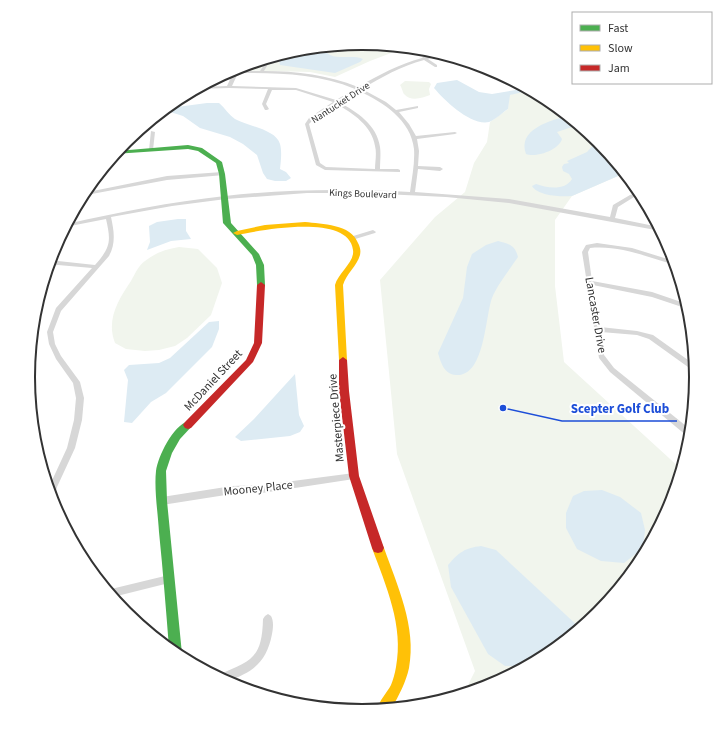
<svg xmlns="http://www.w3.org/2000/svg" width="724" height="753" font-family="'Source Sans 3',sans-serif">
<rect width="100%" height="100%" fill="#fff"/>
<g fill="#f1f5ed">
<polygon points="362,43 407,47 370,61 335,77 310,72 230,70 297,49"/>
<path d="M405 81 429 82 431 84 429 89 430 95C422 98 411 102 404 94 403 93 402 88 400 85Z"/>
<path d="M527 90C542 90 585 129 597 140 608 149 616 162 625 173L572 196 555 220V286L564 362 681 469 670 505 640 562 598 613 547 654 490 685 464 693 475 671 397 454 380 280 435 217 465 192 474 163 487 142 490 122 508 109 509 95Z"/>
<path d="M179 247 198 249 217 268 222 283 211 315 187 338 175 346 159 350 145 351 126 349 115 343C106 320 118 300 131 281 135 274 138 266 145 261 155 253 166 249 179 247Z"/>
</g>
<g fill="#ddebf3">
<path d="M323 46C328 64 351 53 363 59L360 62 335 73 280 65 279 59 281 54 297 49Z"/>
<path d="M457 80 479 92 492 94 528 88 532 90 510 95 508 109C503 112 495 120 489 122 471 126 445 101 434 88L437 83Z"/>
<path d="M207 103H219C225 108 229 115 235 119 247 126 276 129 280 144 282 151 281 161 280 169L286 172 291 178 286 181H275L267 179 263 173 257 155 243 144 230 137 200 128 183 116 167 111 177 107Z"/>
<path d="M569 116 582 127H572L557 132 562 139C559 150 536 158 526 154 517 129 551 120 569 116Z"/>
<path d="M598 140 625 173 572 196C561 197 538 196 532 186L536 184C547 188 565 191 572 179L569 174 563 171 562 167 564 164 569 163 567 161 587 152Z"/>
<polygon points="178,219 186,219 186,231 191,239 171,241 147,250 150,242 149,226 157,222"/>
<path d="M498 241C509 244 515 245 518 257 510 269 497 285 492 298 485 317 485 377 456 375 444 374 441 363 438 353L463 298 467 267 472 254 486 245Z"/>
<polygon points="219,321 219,329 212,347 166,393 151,402 132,423 124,422 128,380 124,370 129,365 159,363 170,358 209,322"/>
<polygon points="295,374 299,415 304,426 300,432 290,436 241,441 235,437 254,419"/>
<polygon points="602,490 620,497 641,513 645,530 643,548 624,563 601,561 577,549 566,528 566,513 573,496 584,491"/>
<path d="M481 546 496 550 580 628 547 654 525 666H505L488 654 451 587 448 565C459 552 465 548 481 546Z"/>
</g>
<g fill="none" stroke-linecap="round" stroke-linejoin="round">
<g fill="#d7d7d7" fill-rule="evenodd">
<path d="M441 53 445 54 428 59 437 65V67H435L424 60C401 66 382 77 362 89L386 102 396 110 418 106V108L399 112 409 124 416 136 455 132 457 133 455 134 417 139 419 151 418 166 440 167 443 169 440 171 418 169 415 192 509 199 610 217 613 205 630 195 640 192 642 195 634 197 618 207 615 218 659 227 661 231 509 203 446 197 363 193H307L226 199 172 206 111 217C114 231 116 243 109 256L61 311 53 332 55 344 61 356 80 382 84 398 82 420 75 448 57 487 54 499H52L49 487 67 448 74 420 76 398 73 383 56 359 49 344 47 332 56 308 92 268 58 265 48 266 49 262 58 261 95 265C111 247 111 241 106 219L65 227 67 224C119 212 171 202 225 196 286 189 348 189 410 192 412 177 415 163 414 149 411 120 383 102 359 91L339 102C357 112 377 125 380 147 381 154 380 162 380 169H398L400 170V172L325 170 316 165 305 124 309 118 333 102 296 90H272L266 104 269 109 267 110H265L262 104 268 89 229 88 195 89 199 87 227 86 233 73H225L229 71H260L269 58 273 56 264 71C297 71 328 75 358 87 379 75 399 64 422 58L423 57ZM238 73C277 73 317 73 355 89L336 100 296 88 232 86ZM336 104C353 113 372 126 375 146 377 153 375 162 375 169L326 167 320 163 309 124 313 120Z"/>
<polygon points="500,73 503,75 503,78 501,78"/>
<polygon points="151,131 155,132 153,150 151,151 149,150"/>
<polygon points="222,172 224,173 224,175 167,180 81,196 83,193 167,176"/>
<polygon points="373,230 376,232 375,233 352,240 349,238 350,237"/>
<path d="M597 243 632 248 674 261 675 265C647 257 620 245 590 248L588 252 592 281 652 292 687 304 688 309 652 297 593 285 600 327 637 331 653 335 695 365V372L649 339 637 335 601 332 604 355 614 368 691 430 690 437 687 436 610 372 599 358 582 252 586 245Z"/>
<polygon points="354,473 357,474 358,476 357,478 354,479 262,493 232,494 162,505 159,504 158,501 159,498 162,497 232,486 262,485"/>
<polygon points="169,575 172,576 173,579 172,582 169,583 113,597 107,590"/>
<path d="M268 614 271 616C274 621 273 629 272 634 267 662 252 673 227 681L217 676 218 675C251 661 262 659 263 619L265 616Z"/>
</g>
<g fill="#4caf50" fill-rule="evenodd">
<polygon points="188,145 202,148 222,162 225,174 231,223 259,254 264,265 265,285 264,287 261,288 257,285 256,265 252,255 223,223 219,174 216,163 198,151 188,149 114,154 117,151"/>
<path d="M188 421 191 422 193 425 180 439 172 453 166 471 167 501 182 654 181 657 169 648C166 610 163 571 159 532 158 514 154 489 156 471 158 456 173 426 188 421Z"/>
</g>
<g fill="#ffc107" fill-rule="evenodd">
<path d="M305 222C322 224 351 224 358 243 360 247 361 250 360 255 357 266 346 274 343 285L347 360 343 363 339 360 335 285C338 273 355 262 353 250 349 213 261 230 237 235L233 233 237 231 265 225Z"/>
<path d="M378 543 382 544 384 548C397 585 417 627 409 668 406 682 399 695 392 708L378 709C379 700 387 693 391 685 393 680 395 673 396 667 404 626 386 586 372 548L374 544Z"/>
</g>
<g fill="#c62828" fill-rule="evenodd">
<polygon points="261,282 265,285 262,343 253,362 191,428 188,429 185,428 183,425 185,422 246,360 254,343 257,285"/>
<polygon points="343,357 347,360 349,391 359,476 384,548 382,552 378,553 374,552 372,548 349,476 339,391 339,360"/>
</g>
</g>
<g text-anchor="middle" stroke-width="4" stroke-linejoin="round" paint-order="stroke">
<g font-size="10" fill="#333" stroke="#fff">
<text transform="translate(340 102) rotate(-33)" y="4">Nantucket Drive</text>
<text transform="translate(363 193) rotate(2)" y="4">Kings Boulevard</text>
</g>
<g font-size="12" fill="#333" stroke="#fff">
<text transform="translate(596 315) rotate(80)" y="4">Lancaster Drive</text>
<text transform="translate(213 380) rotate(-47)" y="4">McDaniel Street</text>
<text transform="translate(336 418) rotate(-95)" y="4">Masterpiece Drive</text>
<text transform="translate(258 488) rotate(-6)" y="4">Mooney Place</text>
</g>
</g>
<path d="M0 0H724V753H0ZM35 377a327 327 0 1 1 654 0a327 327 0 1 1-654 0Z" fill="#fff" fill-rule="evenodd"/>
<path fill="none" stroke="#333" stroke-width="2" d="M35 377a327 327 0 1 1 654 0a327 327 0 1 1-654 0Z"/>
<path fill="none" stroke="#1d4ed8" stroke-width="1.5" d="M503 408L562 421H677"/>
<circle fill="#1d4ed8" stroke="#fff" stroke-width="1.5" cx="503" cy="408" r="4"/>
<g font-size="13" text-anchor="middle" font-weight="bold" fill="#1d4ed8" stroke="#fff" stroke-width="4" stroke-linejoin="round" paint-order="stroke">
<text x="620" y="413">Scepter Golf Club</text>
</g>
<rect x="572" y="12" width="140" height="72" fill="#ffffff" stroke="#adadad"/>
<rect x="580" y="25" width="20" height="6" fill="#4caf50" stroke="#adadad"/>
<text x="608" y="32" font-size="12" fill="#333333">Fast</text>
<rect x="580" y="45" width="20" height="6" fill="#ffc107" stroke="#adadad"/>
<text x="608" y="52" font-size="12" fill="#333333">Slow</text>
<rect x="580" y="65" width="20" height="6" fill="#c62828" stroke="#adadad"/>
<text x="608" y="72" font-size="12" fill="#333333">Jam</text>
</svg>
